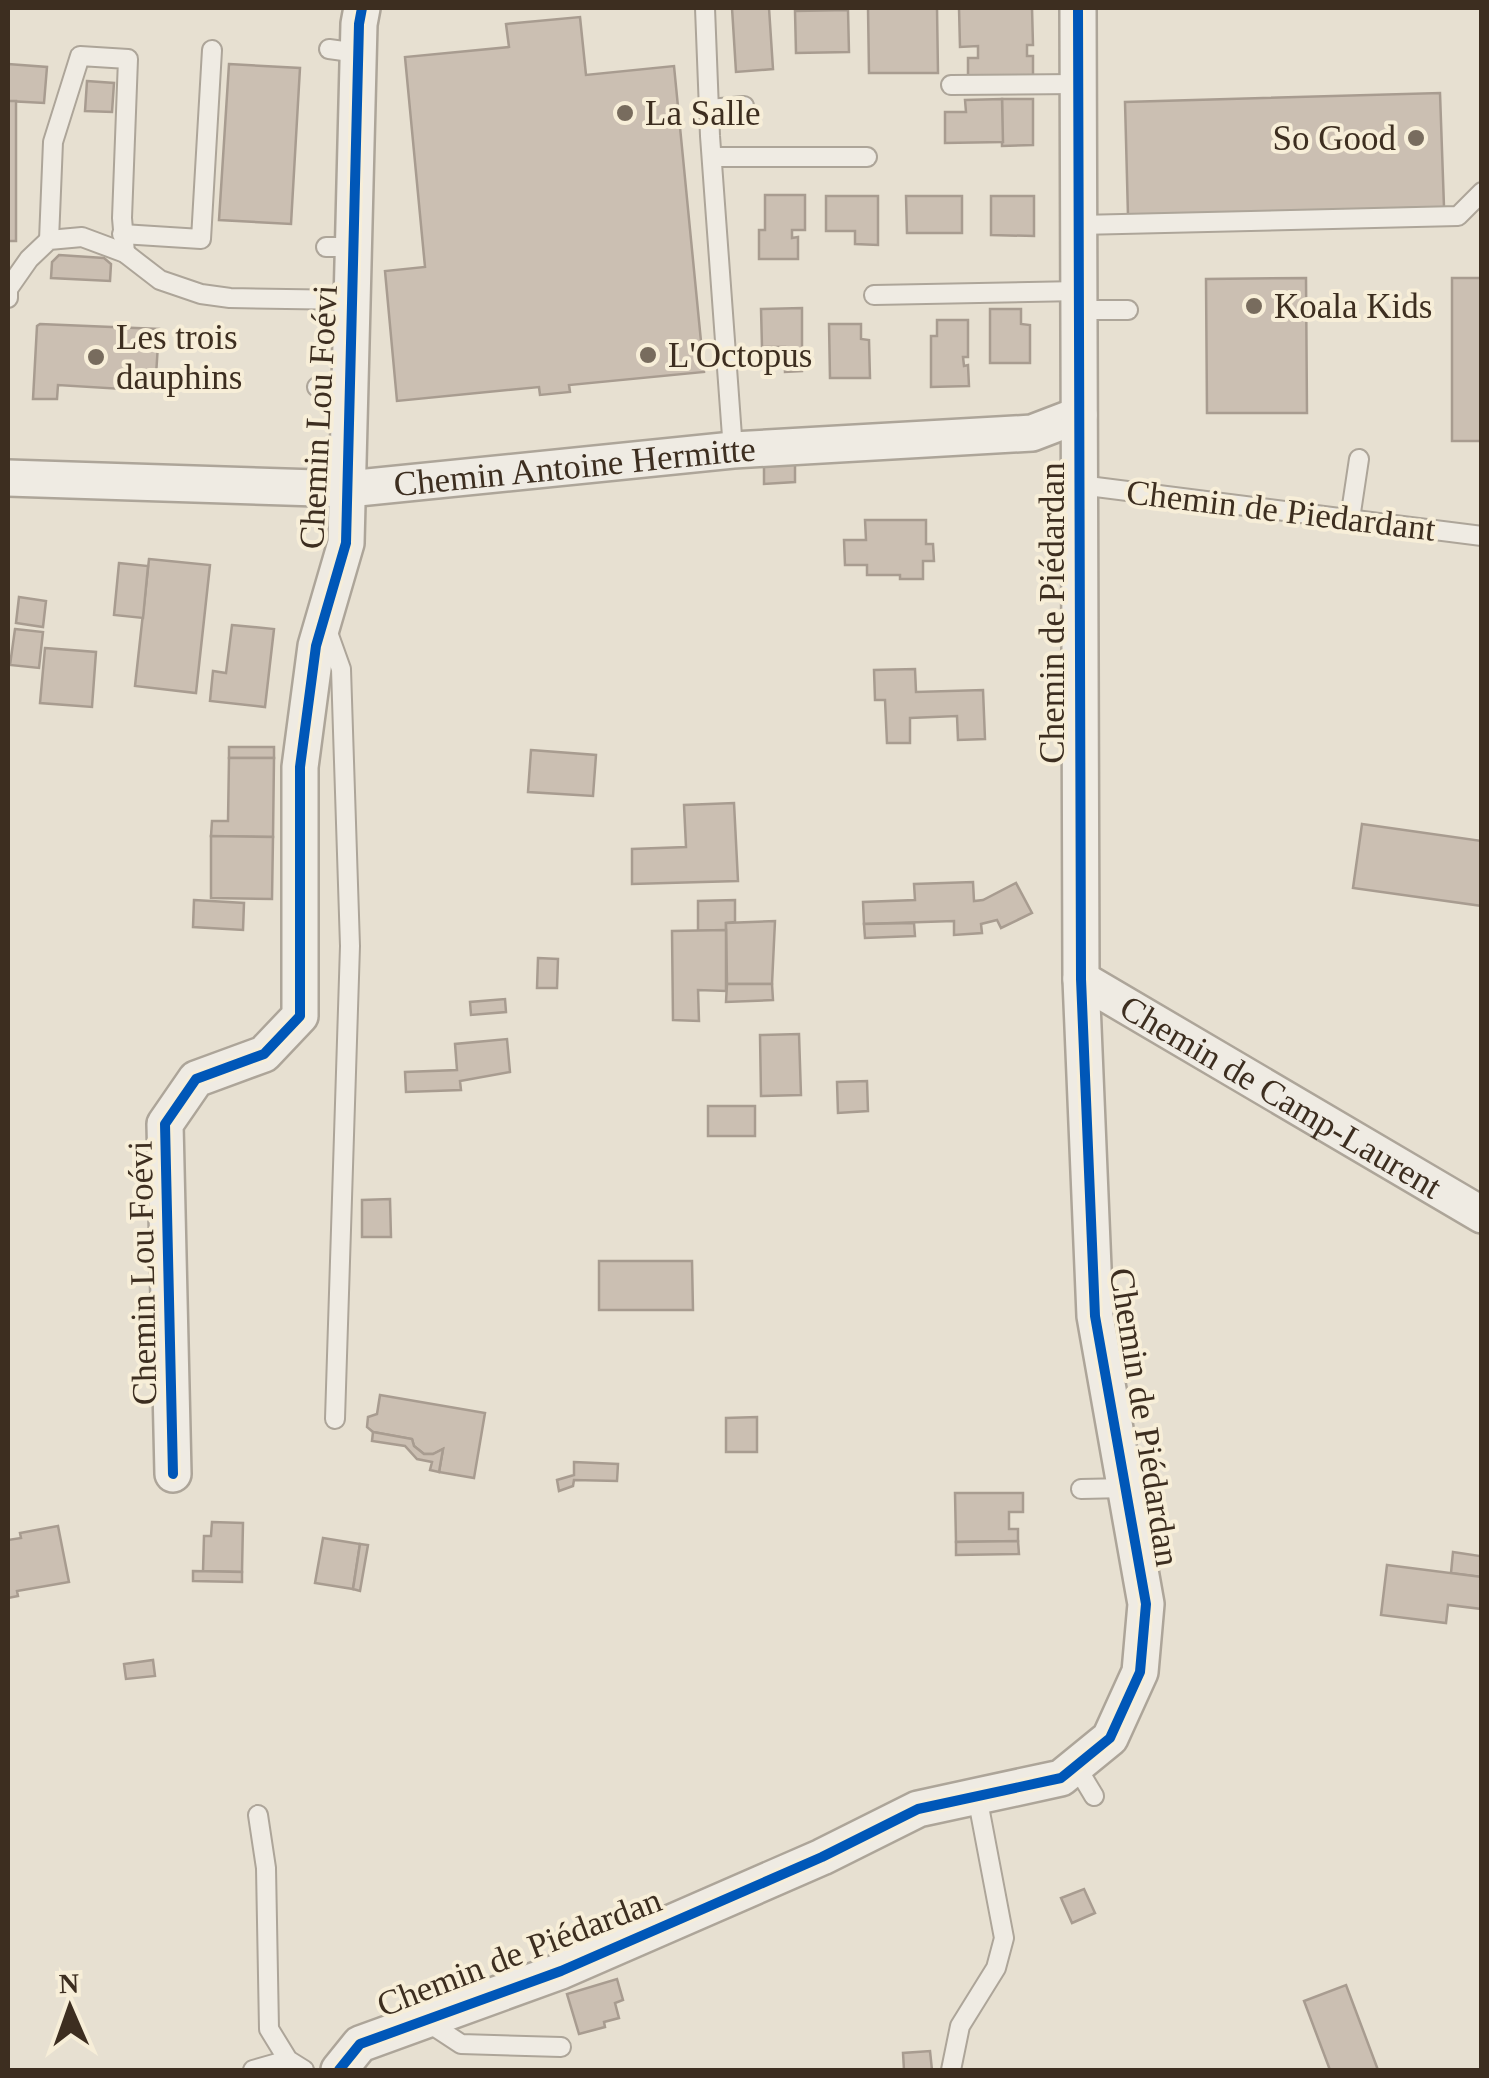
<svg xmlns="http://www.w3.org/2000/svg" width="1489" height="2078" font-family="'Times New Roman',serif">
<rect width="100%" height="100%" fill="#e7e0d1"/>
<g fill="#cbbfb2" stroke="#a89c90" stroke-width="2.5">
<polygon points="732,8 769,8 773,69 736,72"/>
<polygon points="868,8 937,8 938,73 869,73"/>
<polygon points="959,8 1032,8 1033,45 1027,45 1027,56 1033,56 1033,76 968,77 968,58 978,58 978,46 960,47"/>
<polygon points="848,10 849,52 796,53 795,11"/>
<polygon points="580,17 586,75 674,66 704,372 569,385 570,392 540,395 539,387 397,401 385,271 425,267 405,57 509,47 506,24"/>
<polygon points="8,64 47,67 44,103 8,101"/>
<polygon points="229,64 300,68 291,224 219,220"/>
<polygon points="87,81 114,83 112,112 85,111"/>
<polygon points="1440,93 1444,207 1128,216 1125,102"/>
<polygon points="1002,99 1033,99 1033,145 1002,146"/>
<polygon points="1002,99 1003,142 945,143 945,112 966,112 965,100"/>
<rect x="8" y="101" width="8" height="140"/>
<polygon points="765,195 805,195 805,230 792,230 792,238 798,237 798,259 759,259 759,230 765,230"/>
<polygon points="826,196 878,196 878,245 855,244 855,231 826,231"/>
<polygon points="906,196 962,196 962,233 907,233"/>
<polygon points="991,196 1034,196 1034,236 991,235"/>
<polygon points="59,255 104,258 111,264 110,281 51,278 52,262"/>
<polygon points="1306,278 1307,413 1207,413 1206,279"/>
<rect x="1452" y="278" width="30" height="163"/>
<polygon points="802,308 802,371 785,372 785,347 762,347 761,309"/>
<polygon points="990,309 1021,309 1021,324 1030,325 1030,363 990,363"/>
<polygon points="937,320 968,320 968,357 963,357 964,366 968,365 969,386 931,387 931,336 937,336"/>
<polygon points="40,324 159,329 155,391 58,385 57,399 33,399 37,326"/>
<polygon points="829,324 861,324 861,339 869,340 870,378 830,378"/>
<polygon points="764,461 795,461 795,482 764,484"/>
<polygon points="865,520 926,520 926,544 933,544 934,561 923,561 923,579 900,579 900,575 867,575 867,565 845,565 844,540 866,540"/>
<polygon points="149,559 210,565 196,693 135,686"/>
<polygon points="119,563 148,566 143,618 114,615"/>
<polygon points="19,597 46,601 43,627 16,623"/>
<polygon points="232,625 274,629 265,707 210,701 213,671 226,673"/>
<polygon points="15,629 43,632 39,668 10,665"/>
<polygon points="45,648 96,652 92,707 40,703"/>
<polygon points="915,669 916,692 983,690 985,739 958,740 957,716 910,718 910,743 887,743 885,700 875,700 874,670"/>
<rect x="229" y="747" width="45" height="11"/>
<polygon points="531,750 596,755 593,796 528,792"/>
<polygon points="229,758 274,758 273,837 211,836 212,821 228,821"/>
<polygon points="734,803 738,881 632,884 632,849 686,847 684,805"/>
<polygon points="1362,824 1482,841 1482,906 1353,888"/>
<polygon points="211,836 273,837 272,899 211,898"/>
<polygon points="973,882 974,901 983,900 1016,883 1032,913 1001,928 997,920 981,924 982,933 954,935 954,921 864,924 863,902 915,900 914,884"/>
<polygon points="194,900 244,903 243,930 193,927"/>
<polygon points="735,900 735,922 726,923 726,930 698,931 698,901"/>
<polygon points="775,921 772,984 727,984 726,923"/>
<polygon points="914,923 915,936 865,938 864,924"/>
<polygon points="726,930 726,991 698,990 699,1021 673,1020 672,931"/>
<polygon points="538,958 558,959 557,988 537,988"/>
<polygon points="727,984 772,984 773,1000 726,1002"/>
<polygon points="505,999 506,1012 471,1015 470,1002"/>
<polygon points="799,1034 801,1095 761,1096 760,1035"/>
<polygon points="507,1039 510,1072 460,1081 461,1090 406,1092 405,1072 457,1070 455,1044"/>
<polygon points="867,1081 868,1111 838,1113 837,1082"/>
<rect x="708" y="1106" width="47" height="30"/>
<polygon points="390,1199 391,1237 362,1237 362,1200"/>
<polygon points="599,1261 692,1261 693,1310 599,1310"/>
<polygon points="380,1395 485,1413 474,1478 439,1472 443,1449 433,1454 424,1454 414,1446 412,1439 373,1432 367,1427 368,1417 377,1414"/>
<polygon points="757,1417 757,1452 726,1452 726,1418"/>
<polygon points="373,1432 412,1439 414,1446 424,1454 433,1454 443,1449 439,1472 430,1470 432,1462 417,1459 405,1446 372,1441"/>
<polygon points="574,1462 618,1464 617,1481 574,1480 573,1486 559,1491 557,1480 574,1475"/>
<polygon points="955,1493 1023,1493 1023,1512 1009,1512 1009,1529 1018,1529 1018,1541 956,1542"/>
<polygon points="212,1522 243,1523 242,1572 203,1571 204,1536 211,1536"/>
<polygon points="58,1526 69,1582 17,1591 18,1596 8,1598 8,1540 21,1538 20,1533"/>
<polygon points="323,1538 360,1544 353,1589 315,1583"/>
<polygon points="1018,1541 1019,1554 956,1555 956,1542"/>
<polygon points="360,1544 368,1545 360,1591 353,1589"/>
<polygon points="1453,1552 1480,1556 1482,1577 1451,1573"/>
<polygon points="1387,1565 1482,1577 1482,1609 1448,1605 1446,1623 1381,1615"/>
<polygon points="193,1571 242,1572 242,1582 193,1581"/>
<polygon points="153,1660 155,1676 126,1679 124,1664"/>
<polygon points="1084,1889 1095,1913 1072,1923 1061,1898"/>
<polygon points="617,1979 623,2000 615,2003 619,2018 604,2022 605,2027 579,2034 567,1994"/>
<polygon points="1346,1985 1378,2070 1330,2070 1304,2001"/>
<polygon points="930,2051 932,2070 904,2070 903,2053"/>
</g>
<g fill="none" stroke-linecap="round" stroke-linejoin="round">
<g stroke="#ada599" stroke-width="22">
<g id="service">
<polyline points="705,8 710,136 733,450"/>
<polyline points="329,49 358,53"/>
<polyline points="951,85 1078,84"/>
<polyline points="709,109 744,106"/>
<polyline points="712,157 867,157"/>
<polyline points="1079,225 1458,216 1482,192"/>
<polyline points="122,234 201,239 212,50"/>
<polyline points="49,240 53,142 80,56 128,59 122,218 125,253"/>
<polyline points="326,247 353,247"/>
<polyline points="874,295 1079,291"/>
<polyline points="8,298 8,289 29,259 49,240 82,237 125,253 160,280 201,294 230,298 352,300"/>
<polyline points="1079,310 1128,310"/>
<polyline points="317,387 350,385"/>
<polyline points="1080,485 1482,536"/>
<polyline points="1350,519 1359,459"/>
<polyline points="326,627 341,669 350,946 335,1419"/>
<polyline points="1081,1489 1126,1488"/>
<polyline points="1076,1766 1094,1796"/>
<polyline points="258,1815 266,1868 269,2029 288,2060 304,2070"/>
<polyline points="426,2021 461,2044 561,2047"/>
<polyline points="253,2070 288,2060"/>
<polyline points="951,2070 960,2026 996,1968 1004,1938 977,1796"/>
</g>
</g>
<g stroke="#ada599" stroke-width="40">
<g id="minor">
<path id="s1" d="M8 478 348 489 733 450 1032 433 1079 415"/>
<path id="s2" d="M1081 979 1482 1215"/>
<polyline points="173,1474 165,1124 196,1079 264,1054 300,1016 300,767 316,646 346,543 359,24 362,8"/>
<polyline points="339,2070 360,2044 561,1971 822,1857 918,1809 1061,1778 1110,1738 1140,1672 1146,1604 1095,1316 1081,979 1078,8"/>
</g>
</g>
<use href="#service" stroke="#efebe3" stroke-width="18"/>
<use href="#minor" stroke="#efebe3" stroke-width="35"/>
<g stroke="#f7eed8" stroke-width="16">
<g id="cycleway">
<polyline points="173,1474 165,1124 196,1079 264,1054 300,1016 300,767 316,646 346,543 359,24 362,8"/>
<polyline points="339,2070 360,2044 561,1971 822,1857 918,1809 1061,1778 1110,1738 1140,1672 1146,1604 1095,1316 1081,979 1078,8"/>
</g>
</g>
<use href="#cycleway" stroke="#0057b8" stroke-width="10"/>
</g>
<g fill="#786c5e" stroke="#f7eed8" stroke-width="4">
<circle cx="625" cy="113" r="10"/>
<circle cx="1416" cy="138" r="10"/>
<circle cx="1254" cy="306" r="10"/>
<circle cx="648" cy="355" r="10"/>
<circle cx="96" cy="357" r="10"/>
</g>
<g text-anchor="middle" stroke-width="8" stroke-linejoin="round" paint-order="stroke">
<g font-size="35" fill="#3d2e20" stroke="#f7eed8" text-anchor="start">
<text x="645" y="125">La Salle</text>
<text x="1396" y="150" text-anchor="end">So Good</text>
<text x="1274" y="318">Koala Kids</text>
<text x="116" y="349">Les trois<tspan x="116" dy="40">dauphins</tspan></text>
<text x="668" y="367">L'Octopus</text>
</g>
<g font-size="35" fill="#3d2e20" stroke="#f7eed8">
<text transform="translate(318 417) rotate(-87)" y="12">Chemin Lou Foévi</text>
<text dy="12" stroke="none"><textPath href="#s1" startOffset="568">Chemin Antoine Hermitte</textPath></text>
<text transform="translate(1281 510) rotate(7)" y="12">Chemin de Piedardant</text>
<text transform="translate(1052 613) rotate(-90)" y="12">Chemin de Piédardan</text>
<text dy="12" stroke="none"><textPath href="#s2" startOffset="232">Chemin de Camp-Laurent</textPath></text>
<text transform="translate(142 1273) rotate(-91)" y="12">Chemin Lou Foévi</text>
<text transform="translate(1145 1417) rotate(81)" y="12">Chemin de Piédardan</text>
<text transform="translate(519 1952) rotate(-21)" y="12">Chemin de Piédardan</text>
</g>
</g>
<rect width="1489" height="2078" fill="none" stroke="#3d2e20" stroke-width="20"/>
<g transform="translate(70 2008) rotate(358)" stroke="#f7eed8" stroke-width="8" paint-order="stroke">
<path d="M0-8L18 38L0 25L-18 38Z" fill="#3d2e20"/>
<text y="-15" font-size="28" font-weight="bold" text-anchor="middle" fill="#3d2e20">N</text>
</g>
</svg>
